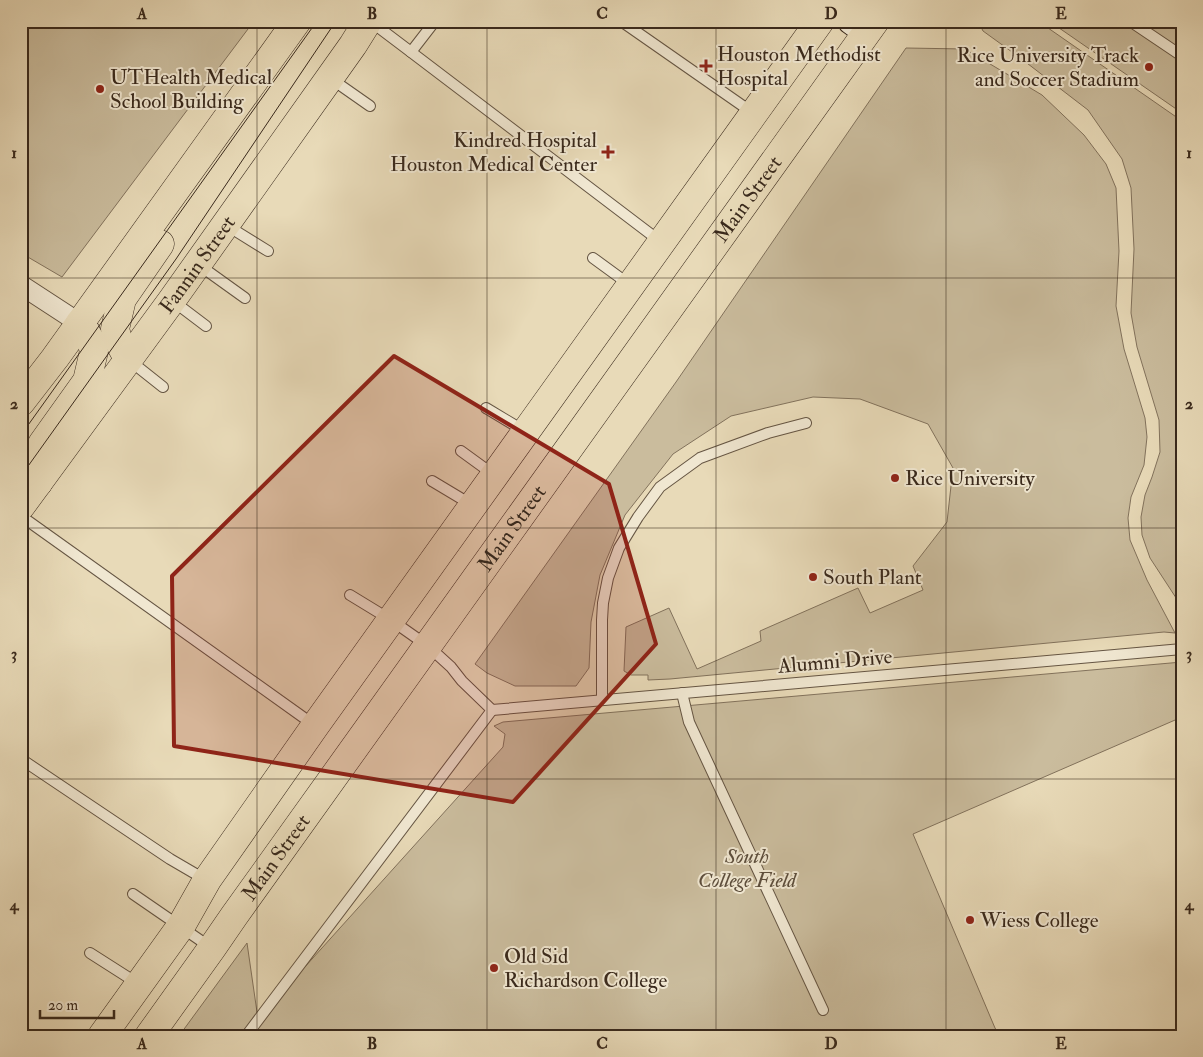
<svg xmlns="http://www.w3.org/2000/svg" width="1203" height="1057" font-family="'IM FELL Double Pica',serif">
<rect width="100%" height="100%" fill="#e8dab8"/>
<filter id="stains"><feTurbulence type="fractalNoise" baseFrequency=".004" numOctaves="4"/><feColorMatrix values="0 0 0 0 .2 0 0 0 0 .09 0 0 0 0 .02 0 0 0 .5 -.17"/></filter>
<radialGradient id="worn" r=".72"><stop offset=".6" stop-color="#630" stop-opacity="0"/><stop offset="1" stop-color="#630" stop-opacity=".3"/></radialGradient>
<g fill="#cabc9d" stroke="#82725c">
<polygon points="21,21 254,21 62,277 21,253"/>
<polygon points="978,21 1038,21 1182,121 1182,607 1150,558 1142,535 1141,517 1145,495 1152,477 1160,452 1159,420 1137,347 1131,313 1134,249 1131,188 1122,159 1088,110 1019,57 983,31"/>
<polygon points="1049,21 1182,21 1182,113"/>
<polygon points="906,48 965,49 1042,95 1084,135 1106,164 1116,188 1119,251 1116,306 1124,349 1145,418 1147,437 1144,465 1131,497 1128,518 1130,540 1147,580 1175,633 1164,632 670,679 648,680 648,675 631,675 624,671 626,627 669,608 697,669 761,641 760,631 858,588 870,613 923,590 913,566 947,522 953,468 928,424 860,399 813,397 731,416 673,454 625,515 600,575 591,622 589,668 576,686 515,686 487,673 475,664 676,382"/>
<polygon points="1182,662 1182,717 913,834 995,1028 1000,1036 179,1036 247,943 258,1019 503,747 505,734 494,726 503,722"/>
</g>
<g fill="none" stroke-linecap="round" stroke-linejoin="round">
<g stroke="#655543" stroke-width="12">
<g id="lane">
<polyline points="370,21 411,52 435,21"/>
<polyline points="621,21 753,113"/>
<polyline points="1130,21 1182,56"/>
<polyline points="411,52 661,242"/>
<polyline points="330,78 370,106"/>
<polyline points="226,225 268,251"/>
<polyline points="593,258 630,285"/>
<polyline points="199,265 245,298"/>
<polyline points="173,301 206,326"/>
<polyline points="129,360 163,387"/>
<polyline points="486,408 526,432"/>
<polyline points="461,451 494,475"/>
<polyline points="432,481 472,505"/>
<polyline points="21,516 314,725"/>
<polyline points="350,595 391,620 428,646 451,667 462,681 492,710"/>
<polyline points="682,693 689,722 823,1010"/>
<polyline points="602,700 602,620 603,603 608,578 619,548 638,517 660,487 700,458 768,433 806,423"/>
<polyline points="492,710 1182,649"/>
<polyline points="21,759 170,859 206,880"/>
<polyline points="133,894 210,947"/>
<polyline points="90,953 137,983"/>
<polyline points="246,1036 492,710"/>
</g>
</g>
<g stroke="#655543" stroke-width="21">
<polyline id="street" points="21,285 90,330"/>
</g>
<g stroke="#39291c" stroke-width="28">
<polyline id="secondary" points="851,21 866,32"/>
</g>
<g stroke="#39291c" stroke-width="29">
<g id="primary">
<polyline points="128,359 118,340 115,329 122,299 160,244"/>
<polyline points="21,402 55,358 297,21"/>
<polyline points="38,483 42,444 87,381 94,351 91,341 80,323"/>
<path id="s1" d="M21 506 172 300 353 45 368 21"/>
<polyline points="102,1036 181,926 207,880 315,726 820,21"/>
<path id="s2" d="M149 1036 212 948 234 916 875 21"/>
</g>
</g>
<use href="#lane" stroke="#f0e7d1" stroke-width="10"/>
<use href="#street" stroke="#f0e7d1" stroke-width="19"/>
<use href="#secondary" stroke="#f0e7d1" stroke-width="26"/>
<use href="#primary" stroke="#e8dab8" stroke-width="28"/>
<g stroke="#39291c" stroke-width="1">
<polyline points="21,435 317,21"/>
<polyline points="21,476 176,259 336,21"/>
</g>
</g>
<path fill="#8f2418" fill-opacity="0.2" stroke="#8f2418" stroke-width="4" stroke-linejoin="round" d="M394 356 609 484 656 644 513 802 174 746 172 576Z"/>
<path fill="none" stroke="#39291c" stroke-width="1" stroke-opacity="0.55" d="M257 21V1036M487 21V1036M716 21V1036M946 21V1036M21 278H1182M21 528H1182M21 779H1182"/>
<g fill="#8f2418" stroke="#f0e7d1" stroke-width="2">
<path d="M703.5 58.5h5v5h5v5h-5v5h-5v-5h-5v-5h5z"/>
<circle cx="1149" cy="67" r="5"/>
<circle cx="100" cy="89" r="5"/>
<path d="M605.5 144.5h5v5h5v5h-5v5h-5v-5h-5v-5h5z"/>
<circle cx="895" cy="478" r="5"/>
<circle cx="813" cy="577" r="5"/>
<circle cx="970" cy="920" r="5"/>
<circle cx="494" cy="968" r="5"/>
</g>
<g text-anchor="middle" stroke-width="4" stroke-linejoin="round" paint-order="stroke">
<g font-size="21" fill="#39291c" stroke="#f0e7d1" text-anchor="start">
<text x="717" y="61">Houston Methodist<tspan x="717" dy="24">Hospital</tspan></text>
<text x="1139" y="62" text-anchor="end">Rice University Track<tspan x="1139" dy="24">and Soccer Stadium</tspan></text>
<text x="110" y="84">UTHealth Medical<tspan x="110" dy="24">School Building</tspan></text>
<text x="597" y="147" text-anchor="end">Kindred Hospital<tspan x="597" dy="24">Houston Medical Center</tspan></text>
<text x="905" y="485">Rice University</text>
<text x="823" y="584">South Plant</text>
<text x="980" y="927">Wiess College</text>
<text x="504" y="963">Old Sid<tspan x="504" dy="24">Richardson College</tspan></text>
</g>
<g font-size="21" fill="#39291c" stroke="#f0e7d1">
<text dy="7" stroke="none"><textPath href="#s2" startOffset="1029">Main Street</textPath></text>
<text dy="7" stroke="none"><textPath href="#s1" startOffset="299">Fannin Street</textPath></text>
<text dy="7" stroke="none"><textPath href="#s2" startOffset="624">Main Street</textPath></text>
<text transform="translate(835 661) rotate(-5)" y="7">Alumni Drive</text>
<text dy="7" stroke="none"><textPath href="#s2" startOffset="219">Main Street</textPath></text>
</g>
<g font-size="21" font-style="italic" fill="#5d4e3c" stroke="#f0e7d1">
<text x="747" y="863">South<tspan x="747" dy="24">College Field</tspan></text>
</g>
</g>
<rect width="1203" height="1057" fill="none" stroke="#e8dab8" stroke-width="55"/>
<path d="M40 1010v8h74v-8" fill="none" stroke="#39291c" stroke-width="2.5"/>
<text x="48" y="1010" font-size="15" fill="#39291c" stroke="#f0e7d1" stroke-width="4" paint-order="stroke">20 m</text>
<rect x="28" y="28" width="1148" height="1002" fill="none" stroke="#39291c" stroke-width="2"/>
<g font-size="16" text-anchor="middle" font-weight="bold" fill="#39291c">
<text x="142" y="19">A</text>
<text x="372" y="19">B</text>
<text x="602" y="19">C</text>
<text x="831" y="19">D</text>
<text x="1061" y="19">E</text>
<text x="14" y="158">1</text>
<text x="1189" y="158">1</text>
<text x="14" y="409">2</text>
<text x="1189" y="409">2</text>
<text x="14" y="659">3</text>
<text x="1189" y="659">3</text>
<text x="14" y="910">4</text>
<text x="1189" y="910">4</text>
<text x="142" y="1049">A</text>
<text x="372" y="1049">B</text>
<text x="602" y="1049">C</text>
<text x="831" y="1049">D</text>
<text x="1061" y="1049">E</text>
</g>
<rect width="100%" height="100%" filter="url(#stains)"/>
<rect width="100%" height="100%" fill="url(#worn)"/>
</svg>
